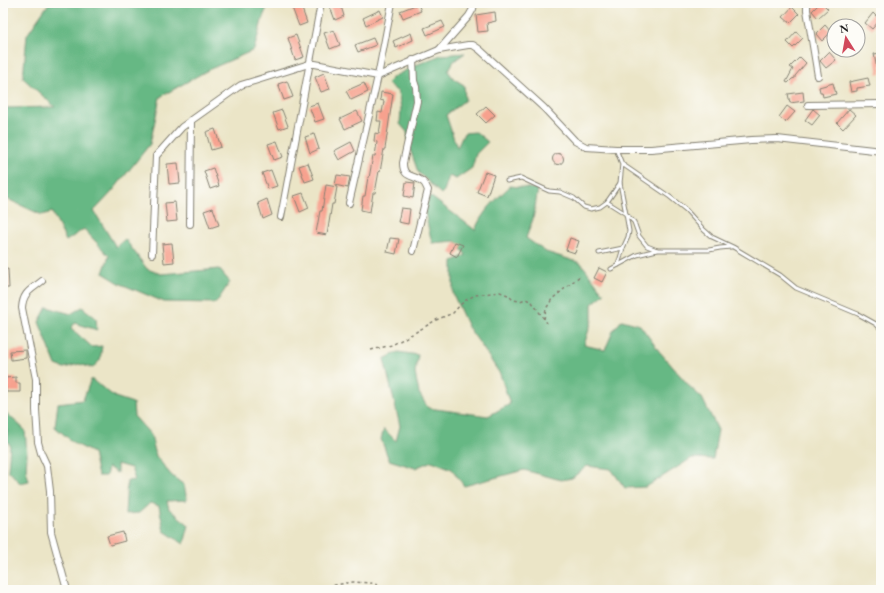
<svg xmlns="http://www.w3.org/2000/svg" width="884" height="593" font-family="'EB Garamond',serif">
<rect width="100%" height="100%" fill="#fdfcf7"/>
<filter id="ink" filterUnits="userSpaceOnUse"><feTurbulence type="fractalNoise" baseFrequency=".025" numOctaves="2"/><feDisplacementMap in="SourceGraphic" scale="8" xChannelSelector="R" yChannelSelector="G"/><feConvolveMatrix kernelMatrix="1 2 1 2 8 2 1 2 1" color-interpolation-filters="sRGB"/></filter>
<filter id="wash" filterUnits="userSpaceOnUse"><feTurbulence type="fractalNoise" baseFrequency=".012" numOctaves="4" result="noise"/><feDisplacementMap in="SourceGraphic" scale="16" xChannelSelector="R" yChannelSelector="G"/><feGaussianBlur stdDeviation="0.9" result="paint"/><feColorMatrix in="noise" values="0 0 0 0 0 0 0 0 0 0 0 0 0 0 0 0 0 1.4 0 .05"/><feComposite in="paint" operator="in"/></filter>
<g filter="url(#wash)">
<rect width="100%" height="100%" fill="#ebe5c7"/>
<g fill="#66b884" stroke="#416a50">
<polygon points="49,3 269,3 263,17 254,50 208,70 160,97 150,144 111,193 94,211 116,247 125,239 147,269 161,274 219,269 230,282 216,303 164,302 121,284 103,273 109,256 84,229 66,241 52,212 42,215 3,197 3,108 55,107 23,78 27,35"/>
<polygon points="465,53 454,61 448,71 454,79 464,85 465,100 446,115 457,148 464,133 476,132 488,142 476,154 472,168 456,179 449,176 444,191 441,194 418,172 409,146 407,132 400,124 401,108 398,92 387,83 393,77 416,65 441,55"/>
<path d="M510 186 538 189 533 219 526 238 546 252 581 263 604 294 592 304V320L584 345 605 350 613 331 622 320 640 325 659 351 691 388 702 398 718 430 713 459 692 458 646 487 625 488 611 469 587 466 572 478 561 480 524 470 464 486 452 469 432 461 415 468 389 460 381 439 384 429 396 441 400 426 384 359 398 352 418 355 415 373 419 393 428 408 488 416 510 404 500 374 481 345 468 327 453 294V261L466 255 455 241 432 243 424 209 430 196 462 220 475 230C483 210 495 201 510 186Z"/>
<polygon points="47,307 71,314 82,307 96,318 97,330 75,323 71,328 92,347 102,346 100,360 93,368 79,364 64,368 56,365 39,322"/>
<polygon points="91,379 115,397 133,403 134,416 151,435 156,456 171,475 184,485 187,500 167,501 169,509 189,525 184,544 164,531 159,506 150,503 139,513 125,514 127,481 135,480 131,468 117,464 117,473 108,467 106,476 98,476 93,453 74,443 55,427 58,403 83,400"/>
<polygon points="3,404 4,411 25,430 27,454 26,470 29,481 20,483 8,470 10,445 7,440 7,430 3,432"/>
</g>
<g id="blocks">
<g fill="#f7a18e">
<polygon points="296,3 300,3 307,23 299,26 291,5"/>
<polygon points="332,3 340,3 344,16 335,20 329,4"/>
<polygon points="820,3 822,3 828,9 818,18 812,11"/>
<polygon points="418,4 421,11 403,18 400,11"/>
<polygon points="792,7 799,14 790,23 783,17"/>
<polygon points="380,10 383,17 366,25 363,18"/>
<polygon points="495,12 496,21 487,23 488,31 478,32 476,15"/>
<polygon points="873,13 880,20 872,29 865,23"/>
<polygon points="442,21 445,27 427,35 424,28"/>
<polygon points="825,25 831,32 822,41 816,34"/>
<polygon points="334,30 340,45 330,49 324,33"/>
<polygon points="796,32 803,38 793,48 787,42"/>
<polygon points="411,33 413,40 396,48 393,41"/>
<polygon points="296,35 304,57 295,60 288,38"/>
<polygon points="373,38 376,45 358,52 355,45"/>
<polygon points="829,52 836,60 826,68 820,61"/>
<polygon points="881,53 881,74 878,74 874,54"/>
<polygon points="800,57 806,63 795,76 795,78 792,79 788,83 786,82 793,69 790,67"/>
<polygon points="324,73 330,89 321,92 315,77"/>
<polygon points="868,78 870,86 857,88 857,91 851,92 849,82"/>
<polygon points="287,81 293,97 284,100 278,84"/>
<polygon points="364,83 368,92 351,100 346,91"/>
<polygon points="833,83 836,94 823,97 822,92 820,92 819,87"/>
<polygon points="381,92 393,94 385,149 384,149 380,172 379,171 375,193 373,193 370,212 361,210 363,196 365,196 368,177 369,178 373,156 375,156 377,142 374,141 375,133 379,134 381,121 377,121 378,112 382,113 384,101 380,100"/>
<polygon points="803,92 804,101 790,103 788,94"/>
<polygon points="318,103 324,119 315,122 309,106"/>
<polygon points="486,106 495,115 486,123 477,114"/>
<polygon points="787,106 795,112 786,122 779,117"/>
<polygon points="813,109 820,115 812,125 805,120"/>
<polygon points="849,109 856,115 843,129 837,123"/>
<polygon points="282,110 288,126 279,129 273,113"/>
<polygon points="357,111 362,121 345,129 340,119"/>
<polygon points="215,129 221,147 211,150 206,132"/>
<polygon points="314,134 319,149 310,153 305,137"/>
<polygon points="277,141 283,157 274,160 268,144"/>
<polygon points="351,142 355,151 339,160 334,151"/>
<circle cx="558" cy="159" r="5.5"/>
<polygon points="178,163 180,183 169,184 167,164"/>
<polygon points="308,163 314,179 305,182 299,166"/>
<polygon points="213,168 219,186 210,189 204,171"/>
<polygon points="271,170 277,186 268,189 262,173"/>
<polygon points="485,172 494,175 487,196 477,192"/>
<polygon points="337,175 350,177 348,188 335,185"/>
<polygon points="406,182 415,183 413,198 404,196"/>
<polygon points="326,185 337,187 334,204 332,204 327,235 316,233 320,211 322,211"/>
<polygon points="303,193 309,208 300,212 294,196"/>
<polygon points="267,199 272,215 263,219 258,203"/>
<polygon points="175,202 177,221 167,222 165,203"/>
<polygon points="213,208 219,225 210,228 204,211"/>
<polygon points="401,208 410,209 408,224 398,222"/>
<polygon points="390,238 399,239 396,254 387,252"/>
<polygon points="570,238 579,241 575,253 566,250"/>
<polygon points="455,242 463,245 457,257 450,253"/>
<polygon points="172,243 174,262 164,263 162,244"/>
<polygon points="599,268 607,272 602,282 594,278"/>
<polygon points="8,269 9,288 3,288 3,270"/>
<polygon points="26,350 26,358 11,360 10,351"/>
<polygon points="16,377 16,383 20,383 20,392 6,392 5,378"/>
<polygon points="123,532 125,541 110,545 107,536"/>
</g>
</g>
</g>
<g filter="url(#ink)">
<use href="#blocks" fill-opacity="0" stroke="#848072" stroke-width="1"/>
<g fill="none" stroke-linecap="round" stroke-linejoin="round">
<g stroke="#848072" stroke-width="5">
<g id="lane">
<polyline points="616,149 622,164 670,197 686,210 704,230 712,237 733,247 780,275 796,288 858,314 876,324 881,329"/>
<polyline points="507,181 521,178 549,191 560,192 574,198 584,207 591,209 600,207 607,202 620,183"/>
<polyline points="607,202 626,214 634,222 639,236 647,246 657,250"/>
<polyline points="599,253 623,248"/>
<polyline points="618,265 623,248 628,237 629,231 626,214 620,183 622,164"/>
<polyline points="611,269 637,255 657,250 709,250 720,248 731,247"/>
</g>
</g>
<g stroke="#848072" stroke-width="8">
<g id="street">
<polyline points="807,3 807,10 818,76"/>
<polyline points="439,50 469,16 473,9 474,3"/>
<path d="M413 60 414 81 416 87 417 101 403 163C403 179 414 174 423 182 426 184 426 187 428 190L413 251"/>
<polyline points="808,105 881,104"/>
<polyline points="349,203 378,76 392,3"/>
<polyline points="281,217 321,3"/>
<polyline points="190,224 191,120"/>
<polyline points="152,254 156,156 182,127 241,85 309,64 315,64 378,76 439,50 468,45 473,45 479,49 544,108 575,141 586,147 616,149 651,149 751,140 777,139 873,150 881,151"/>
<path d="M42 281C31 290 23 292 22 308L36 379V410L38 442 41 453 47 466 50 491 51 532 67 590"/>
</g>
</g>
<g stroke="#848072" stroke-width="1.5" stroke-dasharray="3 3" stroke-linecap="butt">
<polyline points="544,319 546,309 552,299 580,276"/>
<polyline points="371,350 392,345 416,332 436,320 453,313 460,305 466,300 475,295 491,293 500,292 508,295 513,300 520,301 526,299 532,302 547,323"/>
<polyline points="256,590 259,589 299,588 330,586 353,582 371,583 394,590"/>
</g>
<use href="#lane" stroke="#fff" stroke-width="3"/>
<use href="#street" stroke="#fff" stroke-width="6"/>
</g>
</g>
<rect width="884" height="593" fill="none" stroke="#fdfcf7" stroke-width="16"/>
<g transform="translate(846 38) rotate(349)"><circle r="19" fill="#fdfcf7" stroke="#a3a29f"/>
<path d="M0-3L7 15L0 10L-7 15Z" fill="#d1495b"/>
<text y="-6" font-size="11" font-weight="bold" text-anchor="middle" fill="#1c1c1c">N</text>
</g>
</svg>
